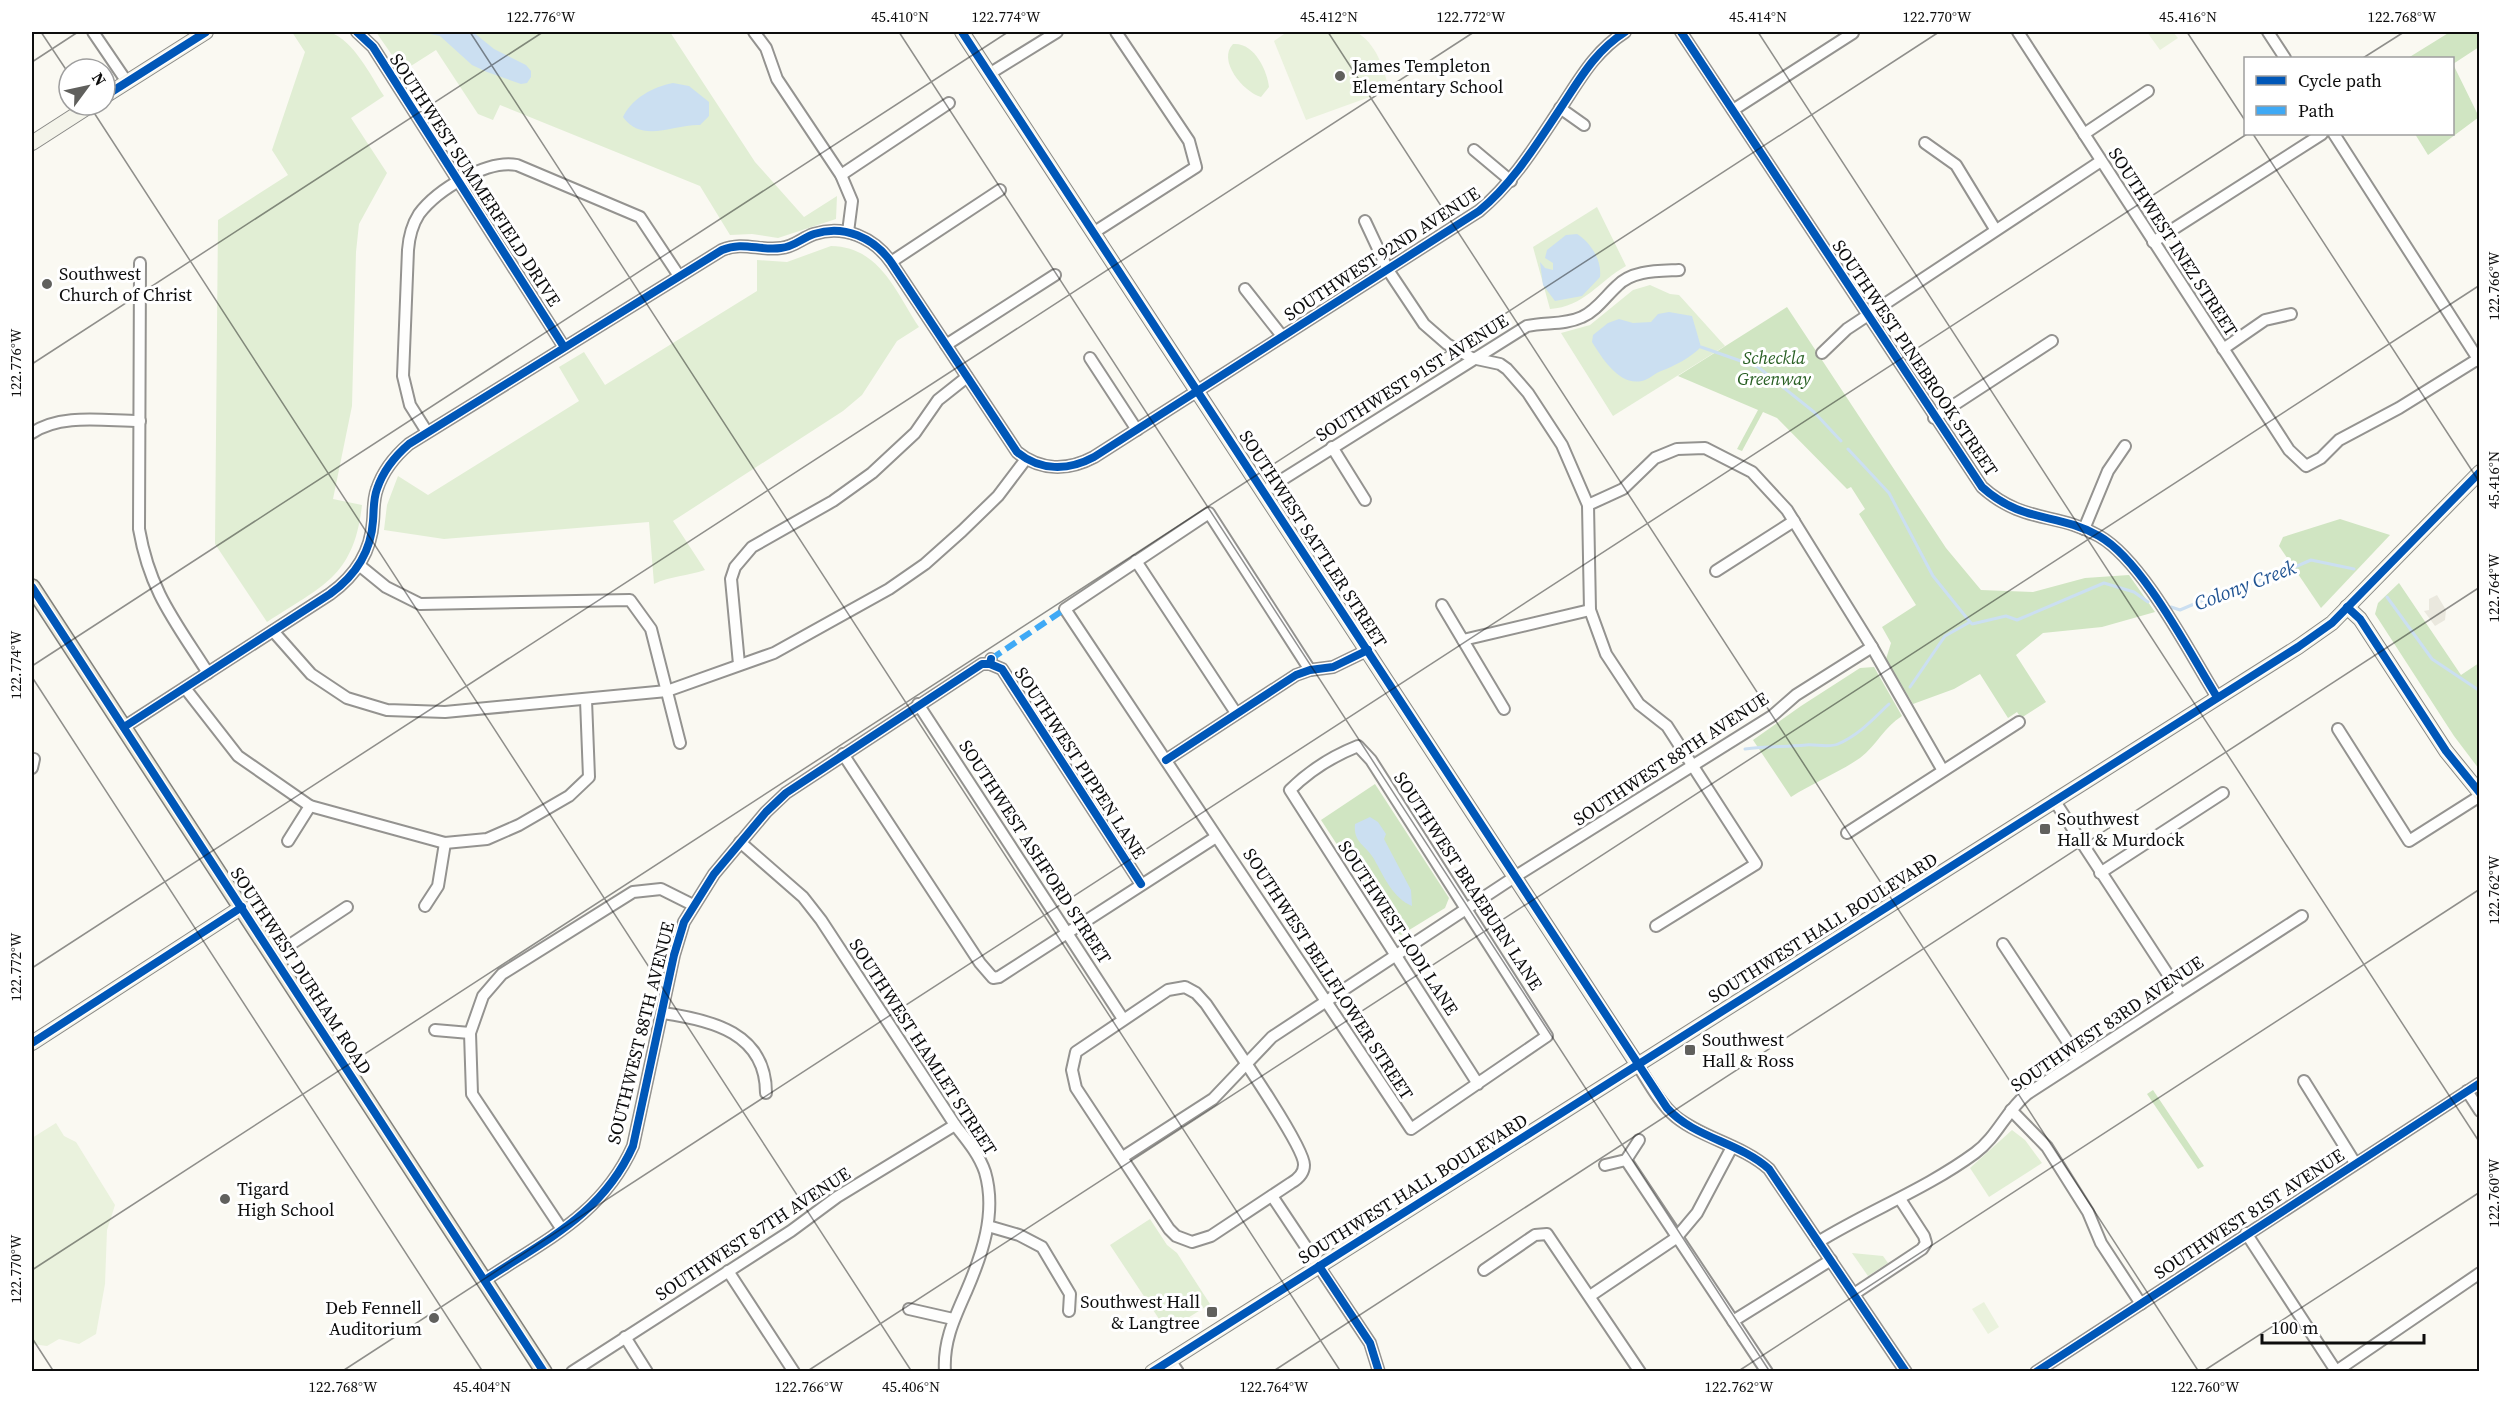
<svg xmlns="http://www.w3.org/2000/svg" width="2511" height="1403" font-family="'Source Serif 4',serif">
<rect width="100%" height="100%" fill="#faf9f2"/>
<g fill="#e1eed4">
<path d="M292 32C302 31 320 28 330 32 355 42 370 75 384 96L351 118 387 173 359 224 356 252 352 406 333 499 362 505C354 577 322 586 267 622L215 544 218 220 288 175 272 150 305 52Z"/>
<polygon points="376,32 670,32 755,162 804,217 837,196 836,219 778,238 752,234 730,235 700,186 500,105 493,120 478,114 436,50 403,71"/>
<path d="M1233 44C1254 42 1267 70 1269 87L1261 97C1243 92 1217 60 1233 44Z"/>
<path d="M1597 207 1626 266C1599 281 1584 307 1550 309L1533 247Z"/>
<path d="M831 246C880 247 895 291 919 327L897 341 862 395 843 411 673 521 705 570C688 576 670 576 654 584L649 522 444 539 384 530 387 505 398 476 428 495 579 401 559 367 584 352 605 385 757 291V260L787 262Z"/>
<polygon points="1650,285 1670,294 1679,295 1725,346 1613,416 1561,333 1590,325 1633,290"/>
<polygon points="2012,1130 2025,1140 2042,1163 1989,1197 1970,1168"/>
<polygon points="1150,1219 1167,1245 1177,1253 1210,1304 1167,1331 1110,1245"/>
<polygon points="1852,1253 1883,1256 1888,1263 1868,1276"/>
</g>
<g fill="#d0e5c2">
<polygon points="2450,32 2479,32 2479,47 2453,64 2479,117 2428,155 2415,134 2452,134 2452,58 2408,58"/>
<polygon points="1787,307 1946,548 1981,590 2033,592 2085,578 2129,575 2155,612 2102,627 2043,633 2016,655 2046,702 2021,718 2017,712 2008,718 1980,674 1954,689 1913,704 1886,659 1891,643 1882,627 1916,605 1859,514 1865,509 1851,487 1847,489 1777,418 1763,412 1742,451 1737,449 1758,410 1678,376"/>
<polygon points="2340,519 2390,535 2321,608 2279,546 2283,537"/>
<polygon points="2399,583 2461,675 2479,663 2479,769 2454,736 2375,614 2378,603"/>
<path d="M1874 667 1902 716C1884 727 1877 745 1860 758 1838 773 1813 783 1791 797L1753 740 1801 706 1860 668Z"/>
<polygon points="1375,784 1449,898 1445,908 1401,935 1394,932 1321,820"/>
<polygon points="2153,1090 2204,1166 2198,1169 2147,1094"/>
</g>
<g fill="#eaf2dd">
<path d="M1287 32H1356C1376 43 1384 68 1389 90L1306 120 1274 41Z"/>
<polygon points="2147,32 2173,32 2178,38 2160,50"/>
<polygon points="56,1123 64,1136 76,1142 115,1205 107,1230 105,1284 96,1334 79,1344 59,1339 47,1346 32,1344 32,1138"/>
<polygon points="1984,1302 1999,1327 1988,1334 1972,1309"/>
</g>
<polygon fill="#eae8de" points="2437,595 2446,610 2445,620 2435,626 2424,611 2429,610 2429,599"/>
<g fill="#cbdff1">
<polygon points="421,32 473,32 494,49 526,65 531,71 531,77 527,83 521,84 487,72 472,65 440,36"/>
<path d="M673 83 689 86 709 102V116L700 125C674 124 642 144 623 117 632 98 653 87 673 83Z"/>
<path d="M1577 234C1591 243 1602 260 1600 277L1582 296 1555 301 1543 285 1540 262 1545 268 1553 270V263L1545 258 1547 250 1566 235Z"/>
<path d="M1669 312 1692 316 1701 347C1691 357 1675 366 1661 371 1655 373 1651 378 1645 380 1621 389 1602 358 1592 342L1593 335 1608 323 1619 319 1633 323 1651 322 1658 314Z"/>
<path d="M1370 817 1378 822 1386 834 1384 839 1411 890 1412 906C1393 898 1384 877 1374 859 1366 845 1353 843 1355 824Z"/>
</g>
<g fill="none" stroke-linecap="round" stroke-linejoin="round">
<g stroke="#cbdff1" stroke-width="3">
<polyline points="1701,347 1758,367 1814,412 1841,441"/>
<polyline points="1848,449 1889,493 1933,576 1970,622"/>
<polyline points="2387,597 2432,659 2480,691"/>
<polyline points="2171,607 2180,610 2222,592 2272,577 2311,560 2354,569"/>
<polyline points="1910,687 1945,636 1970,622 1972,624 2006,616 2017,620 2104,583 2134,592 2148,602"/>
<path d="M1745 749C1766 746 1786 747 1806 745 1815 744 1829 748 1838 744 1859 735 1873 719 1889 704"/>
</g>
<g stroke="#949390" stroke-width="14">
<g id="street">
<polyline points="93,32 127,82"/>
<polyline points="357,32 373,47 564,347"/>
<polyline points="754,32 766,48 777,79 841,175 852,201 848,232"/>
<path d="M1681 32 1982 487C2023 524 2057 512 2099 536 2143 561 2189 652 2217 697"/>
<polyline points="2018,32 2289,450 2306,466 2321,458 2339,440 2399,408 2478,359"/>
<polyline points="2268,32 2285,58"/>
<polyline points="989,74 1057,32"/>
<polyline points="1560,108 1584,125"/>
<polyline points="1733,110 1853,33"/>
<polyline points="2084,134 2148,91"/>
<polyline points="2334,134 2480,362"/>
<polyline points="1925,143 1956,165 1995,229"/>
<polyline points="1474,150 1511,181"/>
<polyline points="841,175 949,103"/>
<polyline points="1365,221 1388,270 1424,324 1447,344 1472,358 1500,364 1507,369 1528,393 1562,445 1588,505 1590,610 1606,654 1639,704 1667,726 1756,864 1656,926"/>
<polyline points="1093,233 1196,167 1189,141 1116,32"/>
<polyline points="2153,242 2322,134"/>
<polyline points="891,262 1000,190"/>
<path d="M140 263 139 529C150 592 175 621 208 673"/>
<polyline points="1245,289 1282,336"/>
<polyline points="946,345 1055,275"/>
<polyline points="2223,349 2265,320 2291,314"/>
<polyline points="1822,353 1847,329 2101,161"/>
<polyline points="1090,358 1137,430"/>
<polyline points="1934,418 2052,341"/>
<path d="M427 432 410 405 403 376 408 250C409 237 412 225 419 214 437 190 487 159 517 165L640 217 679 276"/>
<path d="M32 433C61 413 105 421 140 421"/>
<polyline points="1332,447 1365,500"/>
<path d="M1264 491 1527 326C1545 322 1565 325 1582 317 1596 311 1606 296 1617 286 1632 270 1658 271 1679 270"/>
<polyline points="1588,505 1623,489 1655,458 1677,449 1705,448 1752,472 1787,510 1872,647 1942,769"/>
<polyline points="2084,529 2108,471 2125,446"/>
<polyline points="1136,561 1236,713"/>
<polyline points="359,565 386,587 420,604 630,600 651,629 680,743"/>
<polyline points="1716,571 1794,521"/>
<polyline points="1442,605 1504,709"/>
<polyline points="273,631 311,674 347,698 387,710 445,712 667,691 774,653 889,589 925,564 962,531 998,496 1026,459"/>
<polyline points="1463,640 1590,610"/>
<polyline points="739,664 731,579 735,567 752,547 833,501 872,473 915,433 938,400 967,377"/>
<polyline points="990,664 1002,669 1141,884"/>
<path d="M1310 670 1209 513 1065 609 1411 1129 1547 1036 1371 760 1358 746C1333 756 1309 771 1290 790L1478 1084"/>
<polyline points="185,688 238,756 310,806 445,843 487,839 519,825 569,796 589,777 586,700"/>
<polyline points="918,704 1123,1019"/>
<path d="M124 727 330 594C355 576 371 552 373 521 374 510 373 500 377 489 383 471 395 456 409 444L722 250C743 241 759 251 781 248 794 247 802 238 814 234 844 224 874 238 891 262L1017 452C1040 471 1068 471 1094 457L1479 211C1513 183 1536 145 1560 109 1580 79 1594 52 1625 32"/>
<polyline points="2338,729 2409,841 2480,796"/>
<polyline points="843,754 980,963 993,978 999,977 1216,837"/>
<polyline points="1166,760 1296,675 1310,670 1333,667 1368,650"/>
<polyline points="32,768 34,759"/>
<polyline points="2054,800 2180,993"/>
<polyline points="1847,833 2019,722"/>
<polyline points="288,841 310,806"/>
<path d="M740 842 803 897 821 920 955 1125C966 1139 979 1154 985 1172 997 1213 982 1255 966 1292 954 1319 943 1342 945 1372"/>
<polyline points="2100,873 2223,793"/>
<polyline points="425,906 438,886 445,843"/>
<polyline points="2003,944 2079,1059"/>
<polyline points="273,956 347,907"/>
<path d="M1185 987 1196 993 1206 1004C1222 1028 1305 1146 1304 1165 1304 1174 1298 1179 1291 1183L1211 1236 1192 1242 1176 1236 1169 1229 1076 1088 1072 1070 1076 1052 1168 990Z"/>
<path d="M663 1013C712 1020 766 1033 766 1093"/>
<polyline points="435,1030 470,1033"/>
<path d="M1637 1064C1648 1081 1660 1104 1676 1117 1704 1139 1742 1145 1769 1169L1906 1372"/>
<polyline points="2304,1081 2355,1163"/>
<polyline points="2467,1091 2480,1111"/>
<polyline points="2011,1110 2047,1147 2088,1212 2101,1243 2141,1304"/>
<polyline points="1123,1157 1213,1099 1272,1037 1516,876 1772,716 1796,695 1872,647"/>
<polyline points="1626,1160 1767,1372"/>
<polyline points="1605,1165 1626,1160 1639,1140"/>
<polyline points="1272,1196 1370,1343 1379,1372"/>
<polyline points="988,1226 1019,1235 1042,1247 1070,1294 1069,1311"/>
<polyline points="561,1228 472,1094 470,1033 483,996 502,974 633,892 661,889 693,905"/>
<polyline points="2246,1233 2336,1371"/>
<path d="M1818 1242C1870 1210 1926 1189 1975 1153 1997 1137 2006 1111 2027 1094L2302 916"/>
<polyline points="1484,1270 1535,1235 1547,1234 1640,1372"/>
<polyline points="728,1271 794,1372"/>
<path d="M485 1280C545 1240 602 1215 633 1146L674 955 684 922 714 874 766 812 786 793 982 664H990L991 659"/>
<polyline points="1854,1294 1922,1249 1926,1243 1924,1236 1900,1199"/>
<polyline points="1590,1296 1676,1238 1697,1213 1732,1147"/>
<polyline points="909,1309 953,1319"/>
<polyline points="1733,1321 1831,1260"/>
<polyline points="625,1337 647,1372"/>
<polyline points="1170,1360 1178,1372"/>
<polyline points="572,1372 791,1231 837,1197 955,1125"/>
<polyline points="2036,1372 2480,1083"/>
<polyline points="2335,1372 2480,1273"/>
</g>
</g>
<g stroke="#8a8a87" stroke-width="16">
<g id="secondary">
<polyline points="962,32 1637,1064"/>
<polyline points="105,96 206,32"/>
<polyline points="32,143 91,105"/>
<polyline points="2347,607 2360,619 2446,751 2480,793"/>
<polyline points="32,1043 242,907"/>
<polyline points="1152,1372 2298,647 2332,623 2480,472"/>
</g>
</g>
<g stroke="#81817d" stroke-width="18">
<polyline id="primary" points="32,587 544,1372"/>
</g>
<use href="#street" stroke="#fefefd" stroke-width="10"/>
<use href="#secondary" stroke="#f4f4ea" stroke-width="14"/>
<use href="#primary" stroke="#eae8d9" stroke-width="15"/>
<polyline stroke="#3fa9f5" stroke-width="6" stroke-dasharray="12 6" stroke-linecap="butt" points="991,659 1065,609"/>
<g stroke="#fff" stroke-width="11">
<g id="cycleway">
<polyline points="357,32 373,47 564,347"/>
<path d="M962 32 1667 1108C1694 1138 1739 1142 1769 1169L1906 1372"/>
<path d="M1681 32 1982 487C2023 524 2057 512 2099 536 2143 561 2189 652 2217 697"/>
<polyline points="105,96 206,32"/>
<polyline points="32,587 544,1372"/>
<polyline points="2347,607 2360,619 2446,751 2480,793"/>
<polyline points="990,664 1002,669 1141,884"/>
<path d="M124 727 330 594C355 576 371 552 373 521 374 510 373 500 377 489 383 471 395 456 409 444L722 250C743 241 759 251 781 248 794 247 802 238 814 234 844 224 874 238 891 262L1017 452C1040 471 1068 471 1094 457L1479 211C1513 183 1536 145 1560 109 1580 79 1594 52 1625 32"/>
<polyline points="1166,760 1296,675 1310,670 1333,667 1368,650"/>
<polyline points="32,1043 242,907"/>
<polyline points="1319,1266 1370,1343 1379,1372"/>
<path d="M485 1280C545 1240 602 1215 633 1146L674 955 684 922 714 874 766 812 786 793 982 664H990L991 659"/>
<polyline points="1152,1372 2298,647 2332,623 2480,472"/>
<polyline points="2036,1372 2480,1083"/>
</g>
</g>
<use href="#cycleway" stroke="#0057b8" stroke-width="8"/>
</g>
<path fill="none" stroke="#0d0d0d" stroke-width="1.5" stroke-opacity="0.45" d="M41 32 69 74M470 32 1341 1372M899 32 1770 1372M1328 32 2199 1372M1758 32 2480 1143M2187 32 2246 122M2363 58 2404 32M32 62 78 32M89 105 912 1372M2253 134 2480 483M32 364 543 32M32 666 1008 32M32 677 483 1372M32 968 1474 32M32 1270 1939 32M32 1338 54 1372M341 1372 2247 134M806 1372 2480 285M1272 1372 2480 587M1737 1372 2480 889M2202 1372 2480 1192"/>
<g fill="#60605d" stroke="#fff" stroke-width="2">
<circle cx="1340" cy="76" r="6"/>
<circle cx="47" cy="284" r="6"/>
<rect x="2039" y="823" width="12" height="12" rx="3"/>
<rect x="1684" y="1044" width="12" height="12" rx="3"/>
<circle cx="225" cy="1199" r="6"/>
<rect x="1206" y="1306" width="12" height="12" rx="3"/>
<circle cx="434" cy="1318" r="6"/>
</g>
<g text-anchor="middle" stroke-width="6" stroke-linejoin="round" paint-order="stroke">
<g font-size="18" fill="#0d0d0d" stroke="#fff" text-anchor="start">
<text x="1352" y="72">James Templeton<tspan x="1352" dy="21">Elementary School</tspan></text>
<text x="59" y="280">Southwest<tspan x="59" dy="21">Church of Christ</tspan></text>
<text x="2057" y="825">Southwest<tspan x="2057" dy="21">Hall &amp; Murdock</tspan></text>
<text x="1702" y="1046">Southwest<tspan x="1702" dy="21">Hall &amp; Ross</tspan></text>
<text x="237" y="1195">Tigard<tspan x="237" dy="21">High School</tspan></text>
<text x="1200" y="1308" text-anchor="end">Southwest Hall<tspan x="1200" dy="21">&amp; Langtree</tspan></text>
<text x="422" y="1314" text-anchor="end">Deb Fennell<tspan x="422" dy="21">Auditorium</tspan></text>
</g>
<g font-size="18" fill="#0d0d0d" stroke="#fff">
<text transform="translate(475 180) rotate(57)" y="6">SOUTHWEST SUMMERFIELD DRIVE</text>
<text transform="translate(2173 242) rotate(57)" y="6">SOUTHWEST INEZ STREET</text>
<text transform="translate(1382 254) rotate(-33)" y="6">SOUTHWEST 92ND AVENUE</text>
<text transform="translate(1915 358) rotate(56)" y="6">SOUTHWEST PINEBROOK STREET</text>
<text transform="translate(1412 378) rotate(-32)" y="6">SOUTHWEST 91ST AVENUE</text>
<text transform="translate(1313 539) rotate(57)" y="6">SOUTHWEST SATTLER STREET</text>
<text transform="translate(1671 759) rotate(-33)" y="6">SOUTHWEST 88TH AVENUE</text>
<text transform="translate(1080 763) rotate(57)" y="6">SOUTHWEST PIPPEN LANE</text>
<text transform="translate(1035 852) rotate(57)" y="6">SOUTHWEST ASHFORD STREET</text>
<text transform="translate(1468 881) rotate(57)" y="6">SOUTHWEST BRAEBURN LANE</text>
<text transform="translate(1398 928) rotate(57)" y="6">SOUTHWEST LODI LANE</text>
<text transform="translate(1823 928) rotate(-32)" y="6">SOUTHWEST HALL BOULEVARD</text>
<text transform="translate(301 971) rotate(57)" y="6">SOUTHWEST DURHAM ROAD</text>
<text transform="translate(1328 974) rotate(57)" y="6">SOUTHWEST BELLFLOWER STREET</text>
<text transform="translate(2107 1024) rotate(-34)" y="6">SOUTHWEST 83RD AVENUE</text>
<text transform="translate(641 1033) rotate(-76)" y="6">SOUTHWEST 88TH AVENUE</text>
<text transform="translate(923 1047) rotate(57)" y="6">SOUTHWEST HAMLET STREET</text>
<text transform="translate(1413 1189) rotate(-32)" y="6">SOUTHWEST HALL BOULEVARD</text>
<text transform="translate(2249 1214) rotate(-33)" y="6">SOUTHWEST 81ST AVENUE</text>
<text transform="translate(753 1234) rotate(-33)" y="6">SOUTHWEST 87TH AVENUE</text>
</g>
<g font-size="18" font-style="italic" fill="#285f23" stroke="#fff">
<text x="1774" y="364">Scheckla<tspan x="1774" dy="21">Greenway</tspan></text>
</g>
<g font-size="20" font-style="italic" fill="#215493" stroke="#fff">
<text transform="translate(2245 585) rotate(-21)" y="7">Colony Creek</text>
</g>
</g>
<rect width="2511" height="1403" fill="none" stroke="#ffffff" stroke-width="66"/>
<rect x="2244" y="57" width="210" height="78" fill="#ffffff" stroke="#9e9e9e" stroke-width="1.5"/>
<rect x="2256" y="76" width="30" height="9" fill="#0057b8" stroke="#9e9e9e" stroke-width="1.5"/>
<text x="2298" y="87" font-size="18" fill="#0d0d0d">Cycle path</text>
<rect x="2256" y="106" width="30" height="9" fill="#3fa9f5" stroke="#9e9e9e" stroke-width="1.5"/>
<text x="2298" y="117" font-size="18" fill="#0d0d0d">Path</text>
<g transform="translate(87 87) rotate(57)"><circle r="28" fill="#ffffff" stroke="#9e9e9e" stroke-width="1.5"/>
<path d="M0-4.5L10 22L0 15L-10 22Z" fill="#60605d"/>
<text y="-9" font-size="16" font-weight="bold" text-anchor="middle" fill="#0d0d0d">N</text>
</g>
<path d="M2262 1334v9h162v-9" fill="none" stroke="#0d0d0d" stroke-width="3"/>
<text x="2271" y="1334" font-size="18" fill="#0d0d0d" stroke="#ffffff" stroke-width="4.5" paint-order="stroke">100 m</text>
<rect x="33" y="33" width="2445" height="1337" fill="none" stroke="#0d0d0d" stroke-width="2"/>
<g font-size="15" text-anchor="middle" fill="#0d0d0d">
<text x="541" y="22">122.776°W</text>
<text x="900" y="22">45.410°N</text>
<text x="1006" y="22">122.774°W</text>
<text x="1329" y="22">45.412°N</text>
<text x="1471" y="22">122.772°W</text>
<text x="1758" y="22">45.414°N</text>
<text x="1937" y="22">122.770°W</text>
<text x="2188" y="22">45.416°N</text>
<text x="2402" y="22">122.768°W</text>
<text transform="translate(2494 286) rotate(-90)" y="5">122.766°W</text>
<text transform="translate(16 363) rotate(-90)" y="5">122.776°W</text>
<text transform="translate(2494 480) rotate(-90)" y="5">45.416°N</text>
<text transform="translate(2494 588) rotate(-90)" y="5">122.764°W</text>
<text transform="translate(16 665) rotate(-90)" y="5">122.774°W</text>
<text transform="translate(2494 890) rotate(-90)" y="5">122.762°W</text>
<text transform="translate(16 967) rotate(-90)" y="5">122.772°W</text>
<text transform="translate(2494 1193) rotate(-90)" y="5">122.760°W</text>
<text transform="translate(16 1269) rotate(-90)" y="5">122.770°W</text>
<text x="343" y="1392">122.768°W</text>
<text x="482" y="1392">45.404°N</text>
<text x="809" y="1392">122.766°W</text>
<text x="911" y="1392">45.406°N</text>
<text x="1274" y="1392">122.764°W</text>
<text x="1739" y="1392">122.762°W</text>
<text x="2205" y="1392">122.760°W</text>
</g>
</svg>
